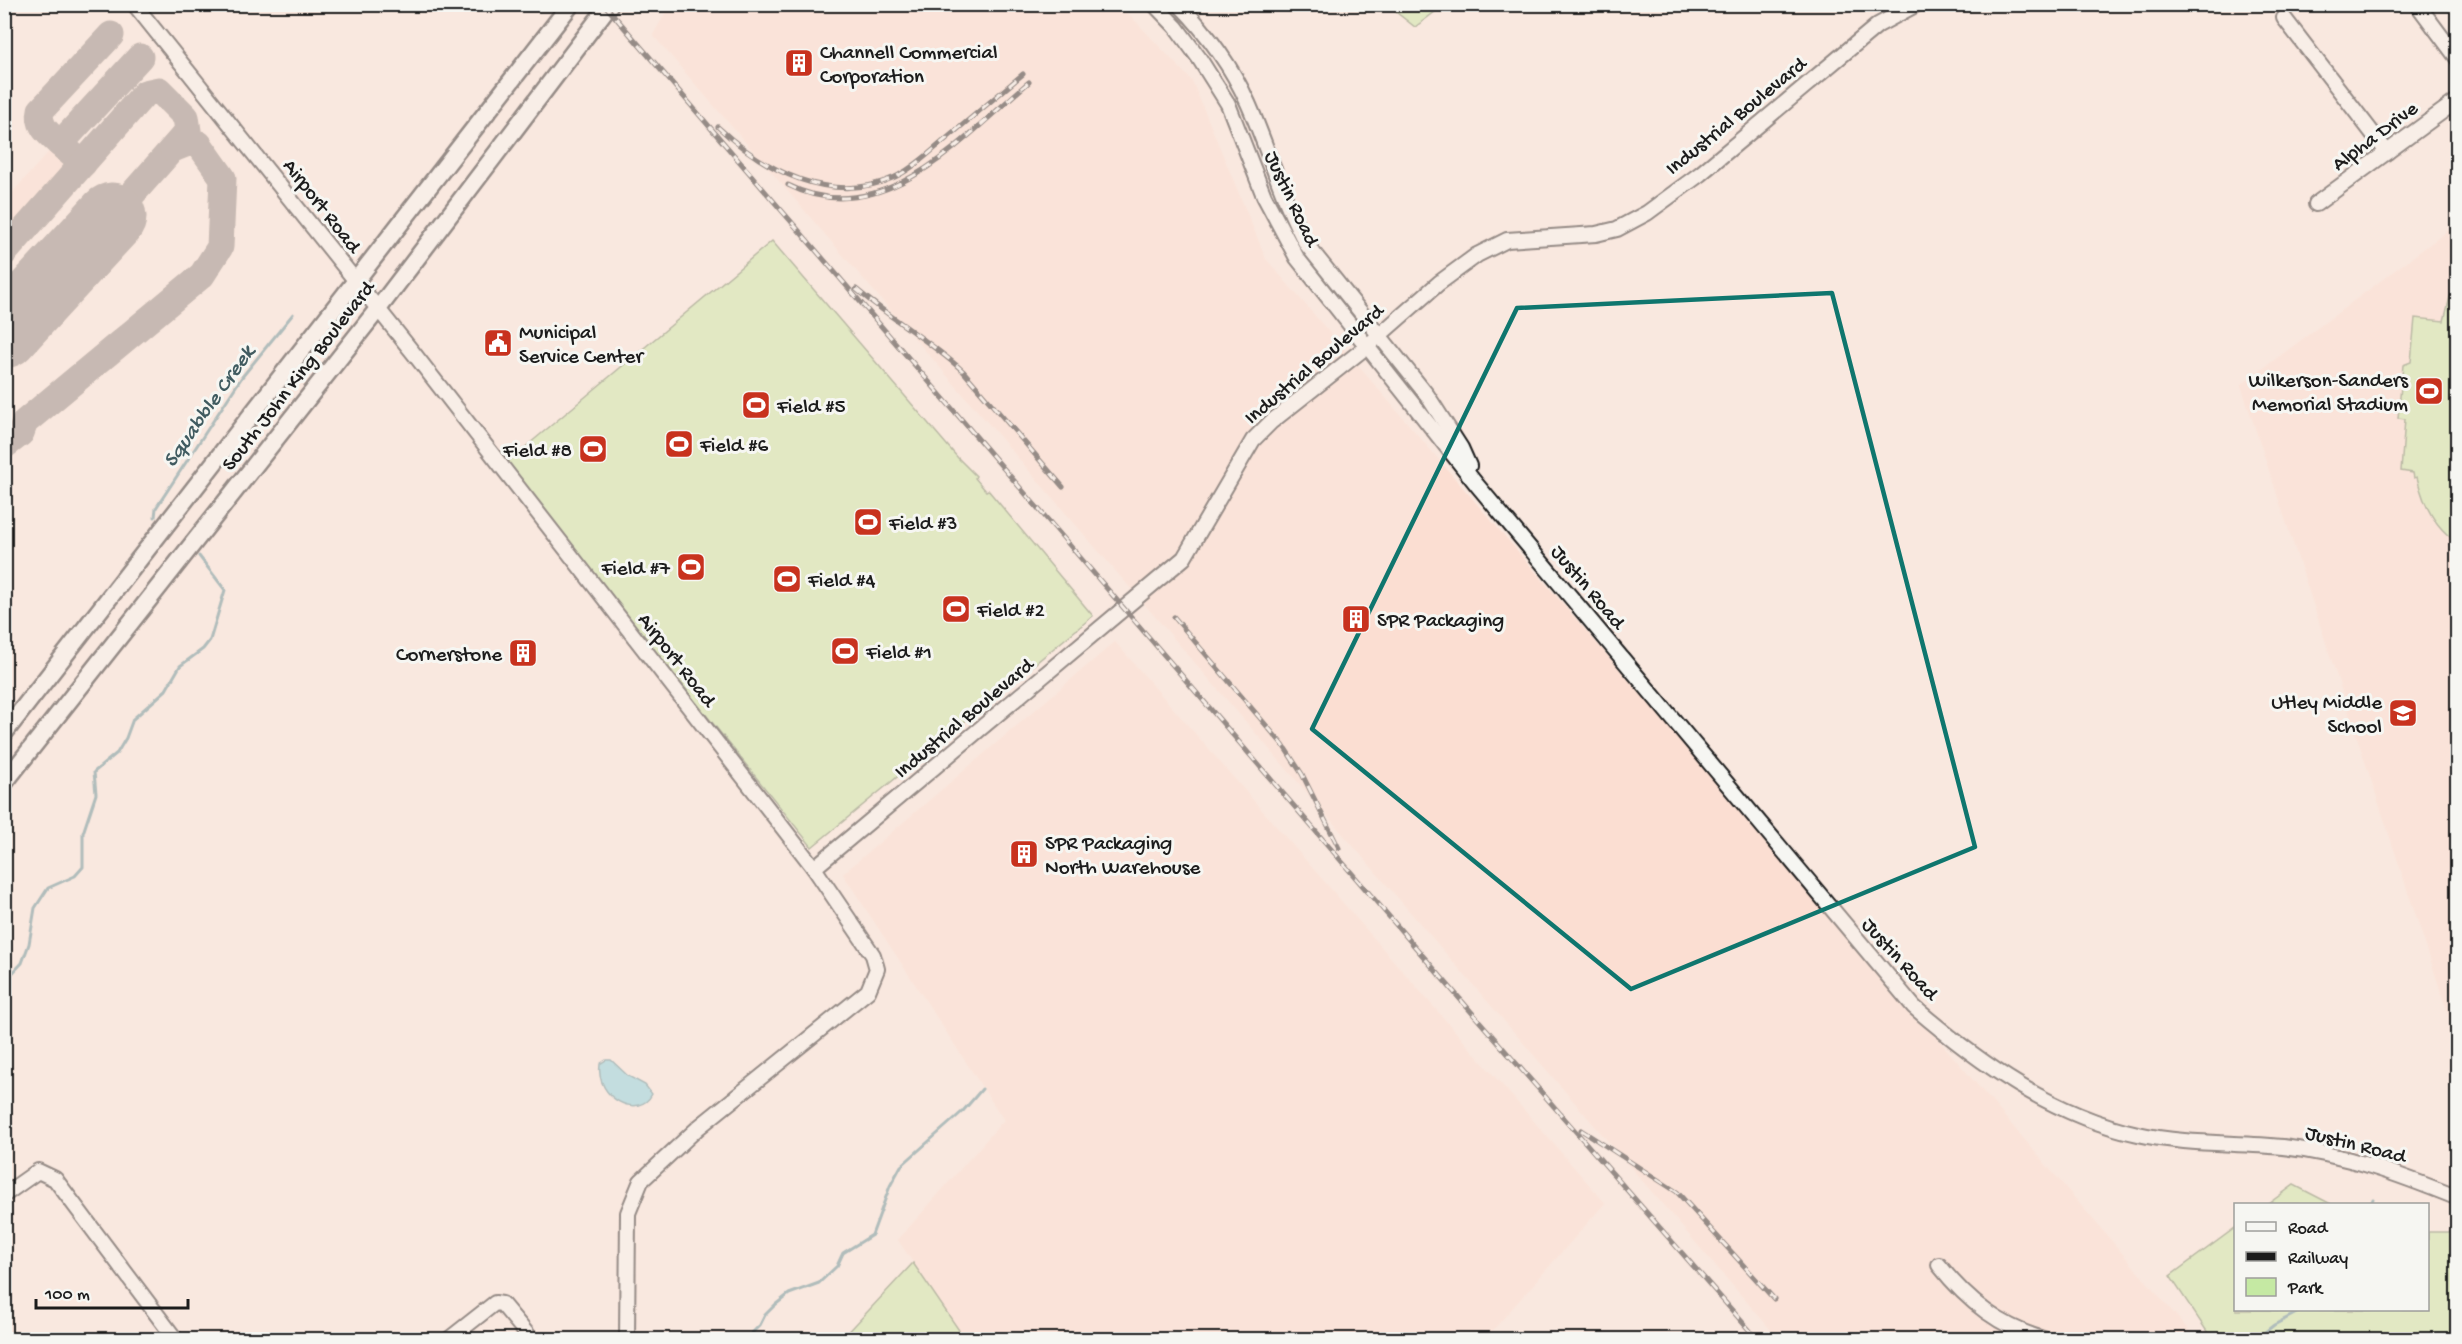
<svg xmlns="http://www.w3.org/2000/svg" width="2462" height="1344" font-family="'Gochi Hand',sans-serif">
<rect width="100%" height="100%" fill="#f9e8df"/>
<filter id="ink" filterUnits="userSpaceOnUse"><feTurbulence type="fractalNoise" baseFrequency=".0167" numOctaves="2"/><feDisplacementMap in="SourceGraphic" scale="12" xChannelSelector="R" yChannelSelector="G"/><feConvolveMatrix kernelMatrix="1 2 1 2 8 2 1 2 1" color-interpolation-filters="sRGB"/></filter>
<g filter="url(#ink)">
<g fill="#fbded2">
<polygon points="670,5 1120,5 1192,81 1266,259 2196,1339 1779,1339 653,35"/>
<polygon points="63,136 91,161 5,258 5,184 13,192"/>
<polygon points="2457,224 2457,1040 2241,385"/>
<polygon points="1115,642 1605,1203 1485,1339 965,1339 898,1240 1004,1120 843,874"/>
</g>
<g fill="#c5e9a3" stroke="#708260" stroke-width="1.5">
<polygon points="1387,5 1444,5 1415,27"/>
<polygon points="772,241 958,458 976,476 975,478 986,491 988,490 1093,616 812,847 505,464"/>
<path d="M2457 285V542C2434 527 2423 504 2417 477L2414 478 2413 473 2401 471 2405 419 2398 418 2403 365 2411 362 2415 318 2444 321 2450 297Z"/>
<polygon points="2294,1185 2331,1204 2268,1204"/>
<polygon points="2235,1228 2236,1310 2428,1310 2428,1232 2458,1232 2457,1339 2212,1339 2170,1276"/>
<polygon points="913,1263 965,1339 842,1339"/>
</g>
<path fill="#82d1df" stroke="#598991" stroke-width="1.5" d="M606 1060H611L628 1076 645 1085 652 1094C639 1120 595 1099 600 1064Z"/>
<g fill="none" stroke-linecap="round" stroke-linejoin="round">
<g stroke="#598991" stroke-width="3">
<polyline points="155,517 156,508 242,377 293,314"/>
<polyline points="4,982 22,963 29,944 35,908 48,888 75,876 83,867 83,833 96,794 94,772 117,753 126,738 133,719 166,690 180,666 203,649 210,640 225,590 199,556"/>
<polyline points="4,990 4,997"/>
<polyline points="4,1009 4,1031"/>
<polyline points="2371,1204 2373,1199"/>
<polyline points="745,1340 760,1325 765,1315 775,1305 789,1294 819,1283 837,1266 843,1253 872,1235 890,1186 901,1166 963,1111 982,1089"/>
<polyline points="2255,1340 2274,1325 2302,1310"/>
</g>
<g stroke="#8a827e" stroke-width="27">
<path d="M60 144C49 134 37 126 41 110L111 35"/>
<polyline points="83,164 60,144 140,57"/>
<polyline points="4,253 145,93 159,90 186,117 188,131 112,217"/>
<polyline points="4,319 12,326"/>
<polyline points="4,446 21,433 25,422 202,275 220,247 223,178 199,144 188,143 173,149"/>
</g>
<polyline stroke="#8a827e" stroke-width="69" points="4,334 112,217"/>
<g stroke="#1c1c1c" stroke-width="18">
<g id="minor">
<polyline points="134,4 415,355 773,815 814,868 873,955 877,969 868,991 699,1127 641,1181 628,1213 627,1340"/>
<path d="M1154 4 1176 27 1199 58 1228 104 1264 196 1297 258 1477 485 1914 1007C1980 1064 2052 1115 2138 1134 2186 1145 2235 1142 2283 1147 2345 1154 2401 1175 2458 1198"/>
<path d="M1179 4C1207 33 1232 67 1248 103 1269 150 1282 200 1307 245L1427 395 1461 448 1469 466"/>
<polyline points="2417,4 2458,59"/>
<polyline points="2284,18 2387,152"/>
<polyline points="2316,204 2458,100"/>
<polyline points="814,868 1184,558 1253,440 1271,422 1366,347 1439,283 1477,255 1507,240 1596,234 1617,229 1647,213 1700,174 1878,25 1917,4"/>
<polyline points="4,1195 38,1171 55,1179 176,1340"/>
<path d="M1939 1265C1968 1302 2000 1327 2046 1340"/>
<polyline points="448,1340 495,1303 502,1304 532,1340"/>
</g>
</g>
<g stroke="#1c1c1c" stroke-width="21">
<g id="major">
<polyline points="4,733 571,4"/>
<polyline points="4,783 378,309 610,4"/>
</g>
</g>
<use href="#minor" stroke="#f6f6f2" stroke-width="14"/>
<use href="#major" stroke="#f6f6f2" stroke-width="16"/>
<g stroke="#1c1c1c" stroke-width="5">
<g id="rail">
<polyline points="604,4 1460,999 1758,1340"/>
<path d="M718 127C765 171 831 206 895 177 914 168 930 152 946 139 972 117 997 96 1023 74"/>
<path d="M788 185C883 233 964 137 1029 82"/>
<path d="M856 289C890 318 930 341 963 371L1063 487"/>
<polyline points="1174,617 1283,745 1302,774 1339,848"/>
<polyline points="1581,1130 1677,1192 1774,1299"/>
</g>
</g>
<use href="#rail" stroke="#f6f6f2" stroke-width="3" stroke-dasharray="9" stroke-linecap="butt"/>
</g>
</g>
<path d="M0 0H2462V1344H0ZM1832 293 1975 847 1631 989 1312 729 1517 308Z" fill="#f9e8df" fill-opacity=".55" fill-rule="evenodd"/>
<path fill="none" stroke="#0f766e" stroke-width="4.5" stroke-linejoin="round" d="M1832 293 1975 847 1631 989 1312 729 1517 308Z"/>
<defs>
<g id="building-square" transform="scale(1.5)"><rect x="-9" y="-9" width="18" height="18" rx="4" fill="#c8321e" stroke="#f6f6f2"/><path d="M-4-6H4V6H1V3H-1V6H-4ZM-2.5-4.3h1.7v1.8h-1.7ZM.8-4.3h1.7v1.8H.8ZM-2.5-1h1.7V.8h-1.7ZM.8-1h1.7V.8H.8Z" fill="#fff"/></g>
<g id="civic-square" transform="scale(1.5)"><rect x="-9" y="-9" width="18" height="18" rx="4" fill="#c8321e" stroke="#f6f6f2"/><path d="M-.6-6.5H3V-4.5H.6V-3L4-1V1h2V6H-6V1h2V-1L-.6-3ZM-1.2 2.5V6h2.4V2.5Z" fill="#fff"/></g>
<g id="stadium-square" transform="scale(1.5)"><rect x="-9" y="-9" width="18" height="18" rx="4" fill="#c8321e" stroke="#f6f6f2"/><path d="M0-5a6.5 5 0 1 0 0 10a6.5 5 0 1 0 0-10ZM-3.5-1.8h7v3.6h-7Z" fill="#fff"/></g>
<g id="school-square" transform="scale(1.5)"><rect x="-9" y="-9" width="18" height="18" rx="4" fill="#c8321e" stroke="#f6f6f2"/><path d="M0-5L7-2L0 1L-7-2ZM-4 1L0 2.5L4 1V4Q0 6-4 4Z" fill="#fff"/></g>
</defs>
<g fill-rule="evenodd">
<use href="#building-square" x="799" y="63"/>
<use href="#civic-square" x="498" y="343"/>
<use href="#stadium-square" x="2429" y="391"/>
<use href="#stadium-square" x="756" y="405"/>
<use href="#stadium-square" x="679" y="444"/>
<use href="#stadium-square" x="593" y="449"/>
<use href="#stadium-square" x="868" y="522"/>
<use href="#stadium-square" x="691" y="567"/>
<use href="#stadium-square" x="787" y="579"/>
<use href="#stadium-square" x="956" y="609"/>
<use href="#building-square" x="1356" y="619"/>
<use href="#stadium-square" x="845" y="651"/>
<use href="#building-square" x="523" y="653"/>
<use href="#school-square" x="2403" y="713"/>
<use href="#building-square" x="1024" y="854"/>
</g>
<g text-anchor="middle" stroke-width="6" stroke-linejoin="round" paint-order="stroke">
<g font-size="21" fill="#1c1c1c" stroke="#f6f6f2" text-anchor="start">
<text x="820" y="58">Channell Commercial<tspan x="820" dy="24">Corporation</tspan></text>
<text x="519" y="338">Municipal<tspan x="519" dy="24">Service Center</tspan></text>
<text x="2408" y="386" text-anchor="end">Wilkerson-Sanders<tspan x="2408" dy="24">Memorial Stadium</tspan></text>
<text x="777" y="412">Field #5</text>
<text x="700" y="451">Field #6</text>
<text x="572" y="456" text-anchor="end">Field #8</text>
<text x="889" y="529">Field #3</text>
<text x="670" y="574" text-anchor="end">Field #7</text>
<text x="808" y="586">Field #4</text>
<text x="977" y="616">Field #2</text>
<text x="1377" y="626">SPR Packaging</text>
<text x="866" y="658">Field #1</text>
<text x="502" y="660" text-anchor="end">Cornerstone</text>
<text x="2382" y="708" text-anchor="end">Utley Middle<tspan x="2382" dy="24">School</tspan></text>
<text x="1045" y="849">SPR Packaging<tspan x="1045" dy="24">North Warehouse</tspan></text>
</g>
<g font-size="21" fill="#1c1c1c" stroke="#f6f6f2">
<text transform="translate(1735 115) rotate(-39)" y="7">Industrial Boulevard</text>
<text transform="translate(2374 135) rotate(-37)" y="7">Alpha Drive</text>
<text transform="translate(1293 198) rotate(65)" y="7">Justin Road</text>
<text transform="translate(323 205) rotate(52)" y="7">Airport Road</text>
<text transform="translate(1313 363) rotate(-40)" y="7">Industrial Boulevard</text>
<text transform="translate(297 375) rotate(-52)" y="7">South John King Boulevard</text>
<text transform="translate(1589 586) rotate(50)" y="7">Justin Road</text>
<text transform="translate(678 659) rotate(52)" y="7">Airport Road</text>
<text transform="translate(963 717) rotate(-40)" y="7">Industrial Boulevard</text>
<text transform="translate(1901 958) rotate(48)" y="7">Justin Road</text>
<text transform="translate(2356 1143) rotate(14)" y="7">Justin Road</text>
</g>
<g font-size="22" font-style="italic" fill="#405b60" stroke="#f6f6f2">
<text transform="translate(207 405) rotate(-55)" y="8">Squabble Creek</text>
</g>
</g>
<rect width="2462" height="1344" fill="none" stroke="#f6f6f2" stroke-width="24"/>
<rect x="12" y="12" width="2438" height="1320" fill="none" stroke="#1c1c1c" stroke-width="2" filter="url(#ink)"/>
<rect x="2234" y="1203" width="195" height="108" fill="#f6f6f2" stroke="#9f9f9c" stroke-width="1.5"/>
<rect x="2246" y="1222" width="30" height="9" fill="#f6f6f2" stroke="#9f9f9c" stroke-width="1.5"/>
<text x="2288" y="1233" font-size="18" fill="#1c1c1c">Road</text>
<rect x="2246" y="1252" width="30" height="9" fill="#1c1c1c" stroke="#9f9f9c" stroke-width="1.5"/>
<text x="2288" y="1263" font-size="18" fill="#1c1c1c">Railway</text>
<rect x="2246" y="1278" width="30" height="18" fill="#c5e9a3" stroke="#9f9f9c" stroke-width="1.5"/>
<text x="2288" y="1293" font-size="18" fill="#1c1c1c">Park</text>
<path d="M36 1299v9h152v-9" fill="none" stroke="#1c1c1c" stroke-width="3"/>
<text x="45" y="1299" font-size="18" fill="#1c1c1c" stroke="#f6f6f2" stroke-width="4.5" paint-order="stroke">100 m</text>
</svg>
